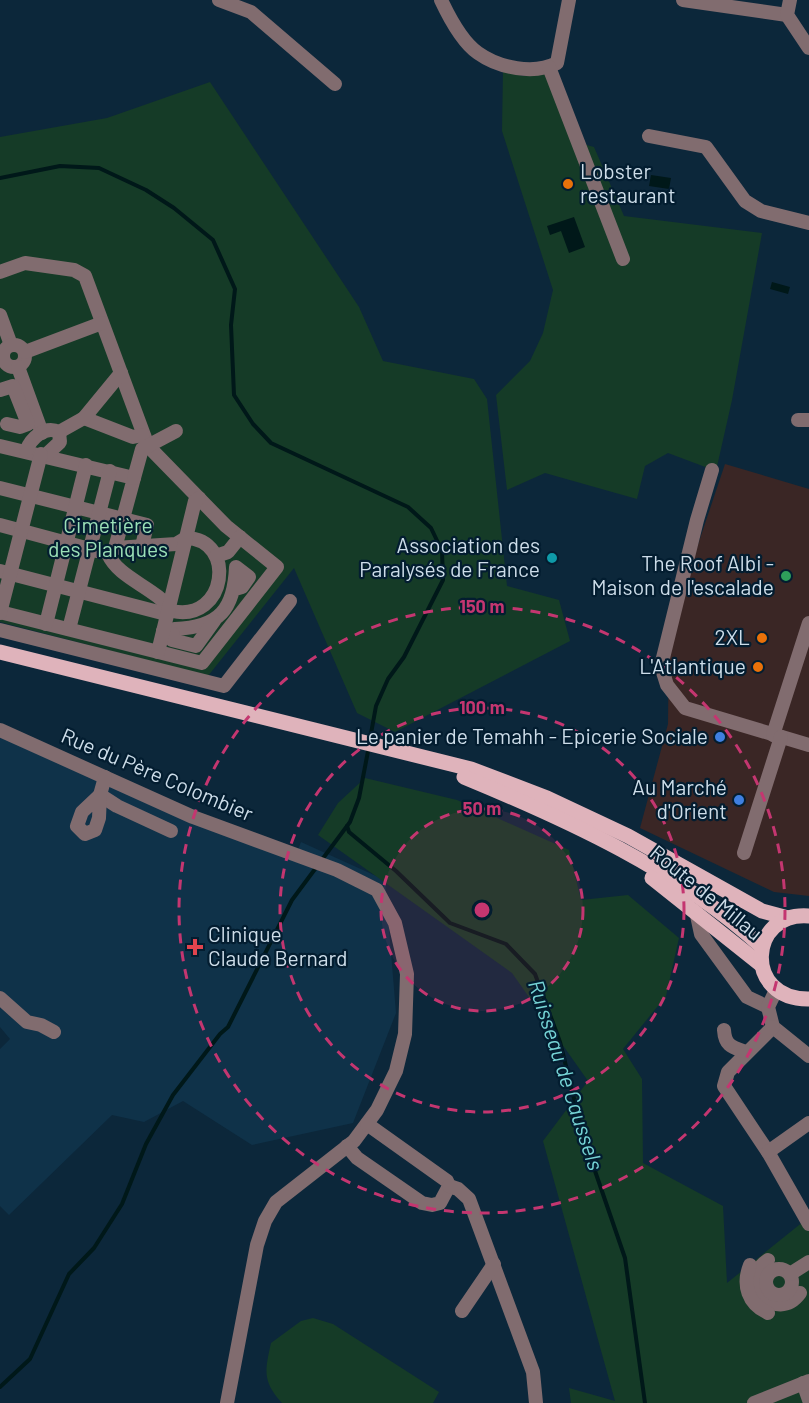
<svg xmlns="http://www.w3.org/2000/svg" width="809" height="1403" font-family="Barlow,sans-serif">
<rect width="100%" height="100%" fill="#0c273a"/>
<polygon fill="#3a2625" points="725,464 809,489 809,896 774,892 640,828 668,724 669,631"/>
<polygon fill="#0f3249" points="0,737 294,860 301,842 385,880 396,1013 353,1123 252,1145 183,1101 144,1122 112,1115 9,1215 0,1206 0,1049 10,1039 0,1027"/>
<g fill="#153b27">
<polygon points="503,70 523,76 551,71 583,144 594,147 624,216 762,233 732,400 716,471 668,453 645,466 637,499 545,473 507,490 496,395 530,361 543,333 553,290 502,131"/>
<polygon points="210,82 359,307 383,361 474,379 487,399 507,586 559,600 570,641 395,732 357,713 294,568 208,676 0,622 0,137 107,118"/>
<polygon points="365,778 457,800 569,850 581,900 628,895 679,938 666,996 623,1049 642,1079 643,1163 723,1206 727,1283 809,1217 809,1403 571,1403 569,1388 615,1401 543,1141 588,1081 512,973 318,835 338,803"/>
<path d="M313 1318 333 1324 439 1392 433 1403H282C262 1381 265 1370 271 1343L301 1321Z"/>
</g>
<g fill="#001819">
<polygon points="651,175 671,178 669,189 649,186"/>
<polygon points="574,217 585,247 569,253 561,231 550,235 547,226"/>
<polygon points="772,282 790,287 788,294 770,289"/>
</g>
<g fill="none" stroke-linecap="round" stroke-linejoin="round">
<g stroke="#001819" stroke-width="4">
<polyline points="0,178 60,166 99,168 146,190 174,208 213,240 235,289 231,325 234,395 253,424 271,443 408,507 431,528 442,551 443,580 404,657 388,679 376,706 370,739"/>
<polyline points="347,826 349,832 396,871 450,923 506,944 535,974 560,1042 584,1139 625,1258 645,1403"/>
<polyline points="0,1387 30,1359 69,1274 94,1248 122,1204 146,1144 173,1095 220,1034 228,1027 292,900 350,822 359,798 369,746"/>
</g>
<g stroke="#816c6f" stroke-width="14">
<polyline points="219,0 251,12 335,84"/>
<path d="M441 0C449 17 462 42 478 53 499 68 534 75 557 63L569 0"/>
<polyline points="683,0 787,15"/>
<polyline points="790,0 787,15 809,48"/>
<polyline points="549,67 623,259"/>
<polyline points="649,136 706,147 745,201 761,211 809,223"/>
<polyline points="0,272 25,263 74,270 85,276 148,446 226,526 277,567 202,663 0,612"/>
<polyline points="0,315 11,345"/>
<circle cx="14" cy="356" r="11"/>
<polyline points="25,352 102,323"/>
<polyline points="18,367 42,433"/>
<polyline points="0,390 13,386 28,424 20,427 7,424"/>
<polyline points="84,418 133,437 143,435"/>
<polyline points="798,420 809,420"/>
<polyline points="59,432 84,418 121,373"/>
<polyline points="0,446 134,478 115,548"/>
<path d="M26 451C31 438 45 425 59 432L60 442 46 455"/>
<polyline points="712,470 697,520 661,666 667,685 685,708 809,745"/>
<polyline points="134,478 142,449 176,431"/>
<polyline points="0,488 147,525 142,546"/>
<polyline points="0,525 97,551"/>
<path d="M186 538C237 539 227 623 172 611 155 587 119 579 108 554L115 548 176 544Z"/>
<polyline points="216,556 228,552 240,537"/>
<polyline points="0,571 166,614"/>
<polyline points="0,613 41,454"/>
<polyline points="46,624 86,465"/>
<polyline points="69,629 110,471"/>
<polyline points="0,630 224,686 290,601"/>
<path d="M163 631 173 634 175 629C220 627 234 609 236 567L249 577 242 587 235 589"/>
<polyline points="173,634 172,640 196,646 214,621"/>
<polyline points="158,652 195,501 199,498"/>
<polyline points="0,730 193,817 337,870 377,890 395,923 407,974 405,1034 396,1071 377,1110 354,1141 276,1202 265,1221 257,1245 227,1403"/>
<polyline points="773,735 809,623"/>
<polyline points="105,777 100,795 117,806 171,831"/>
<polygon points="100,795 99,818 95,830 85,834 77,826 82,812"/>
<polyline points="744,853 781,737"/>
<polyline points="696,911 701,934 747,997 768,1007"/>
<polyline points="776,990 768,1007 773,1027 809,1056"/>
<polyline points="0,998 27,1022 41,1025 54,1032"/>
<polyline points="773,1027 728,1072 724,1086 768,1152 809,1224"/>
<path d="M724 1030C725 1046 732 1047 746 1052"/>
<polyline points="347,1146 357,1158 422,1203 432,1205 440,1203 449,1186 447,1181 367,1124"/>
<polyline points="768,1152 809,1123"/>
<polyline points="449,1186 458,1189 469,1199 533,1372 536,1403"/>
<path d="M768 1260C735 1282 777 1325 800 1293"/>
<path d="M750 1265C742 1285 748 1304 768 1313"/>
<circle cx="779" cy="1282" r="13"/>
<polyline points="790,1274 809,1262"/>
<polyline points="462,1311 494,1264"/>
<polyline points="803,1383 809,1400"/>
<polyline points="754,1403 809,1381"/>
</g>
<g stroke="#dfb3bb" stroke-width="15">
<polyline points="0,652 471,769 547,798 628,836 762,911 788,918"/>
<path d="M464 777C568 820 678 870 762 947"/>
<polyline points="652,878 760,964"/>
<path d="M809 916C748 911 743 1000 809 999"/>
</g>
</g>
<circle cx="482" cy="910" r="101" fill="#c43670" fill-opacity=".12"/>
<g fill="none" stroke="#c43670" stroke-width="3" stroke-dasharray="10 8">
<circle cx="482" cy="910" r="101"/>
<circle cx="482" cy="910" r="202"/>
<circle cx="482" cy="910" r="303"/>
</g>
<g fill="#e8710a" stroke="#031d30" stroke-width="2">
<circle cx="568" cy="184" r="6"/>
<circle cx="762" cy="638" r="6"/>
<circle cx="758" cy="667" r="6"/>
</g>
<circle fill="#0f9aa8" stroke="#031d30" stroke-width="2" cx="552" cy="558" r="6"/>
<circle fill="#2e9e5b" stroke="#031d30" stroke-width="2" cx="786" cy="576" r="6"/>
<g fill="#3f7fe0" stroke="#031d30" stroke-width="2">
<circle cx="720" cy="737" r="6"/>
<circle cx="739" cy="800" r="6"/>
</g>
<path fill="#e0444e" stroke="#031d30" stroke-width="2" d="M192 938h6v6h6v6h-6v6h-6v-6h-6v-6h6z"/>
<g text-anchor="middle" stroke-width="4.5" stroke-linejoin="round" paint-order="stroke">
<g font-size="21" fill="#cddde9" stroke="#031d30" text-anchor="end">
<text x="580" y="179" text-anchor="start">Lobster<tspan x="580" dy="24">restaurant</tspan></text>
<text x="540" y="553">Association des<tspan x="540" dy="24">Paralysés de France</tspan></text>
<text x="774" y="571">The Roof Albi -<tspan x="774" dy="24">Maison de l'escalade</tspan></text>
<text x="750" y="645">2XL</text>
<text x="746" y="674">L'Atlantique</text>
<text x="708" y="744">Le panier de Temahh - Epicerie Sociale</text>
<text x="727" y="795">Au Marché<tspan x="727" dy="24">d'Orient</tspan></text>
<text x="208" y="942" text-anchor="start">Clinique<tspan x="208" dy="24">Claude Bernard</tspan></text>
</g>
<g font-size="21" fill="#9be0b7" stroke="#031d30">
<text x="108" y="533">Cimetière<tspan x="108" dy="24">des Planques</tspan></text>
</g>
<g font-size="21" fill="#cddde9" stroke="#031d30">
<text transform="translate(157 775) rotate(23)" y="7">Rue du Père Colombier</text>
<text transform="translate(706 893) rotate(39)" y="7">Route de Millau</text>
</g>
<g font-size="22" font-style="italic" fill="#75d3d5" stroke="#031d30">
<text transform="translate(566 1075) rotate(72)" y="8">Ruisseau de Caussels</text>
</g>
</g>
<circle cx="482" cy="910" r="9" fill="#c43670" stroke="#031d30" stroke-width="3"/>
<g font-size="18" text-anchor="middle" font-weight="bold" fill="#c43670" stroke="#031d30" stroke-width="4.5" stroke-linejoin="round" paint-order="stroke">
<text x="482" y="613">150 m</text>
<text x="482" y="714">100 m</text>
<text x="482" y="815">50 m</text>
</g>
</svg>
